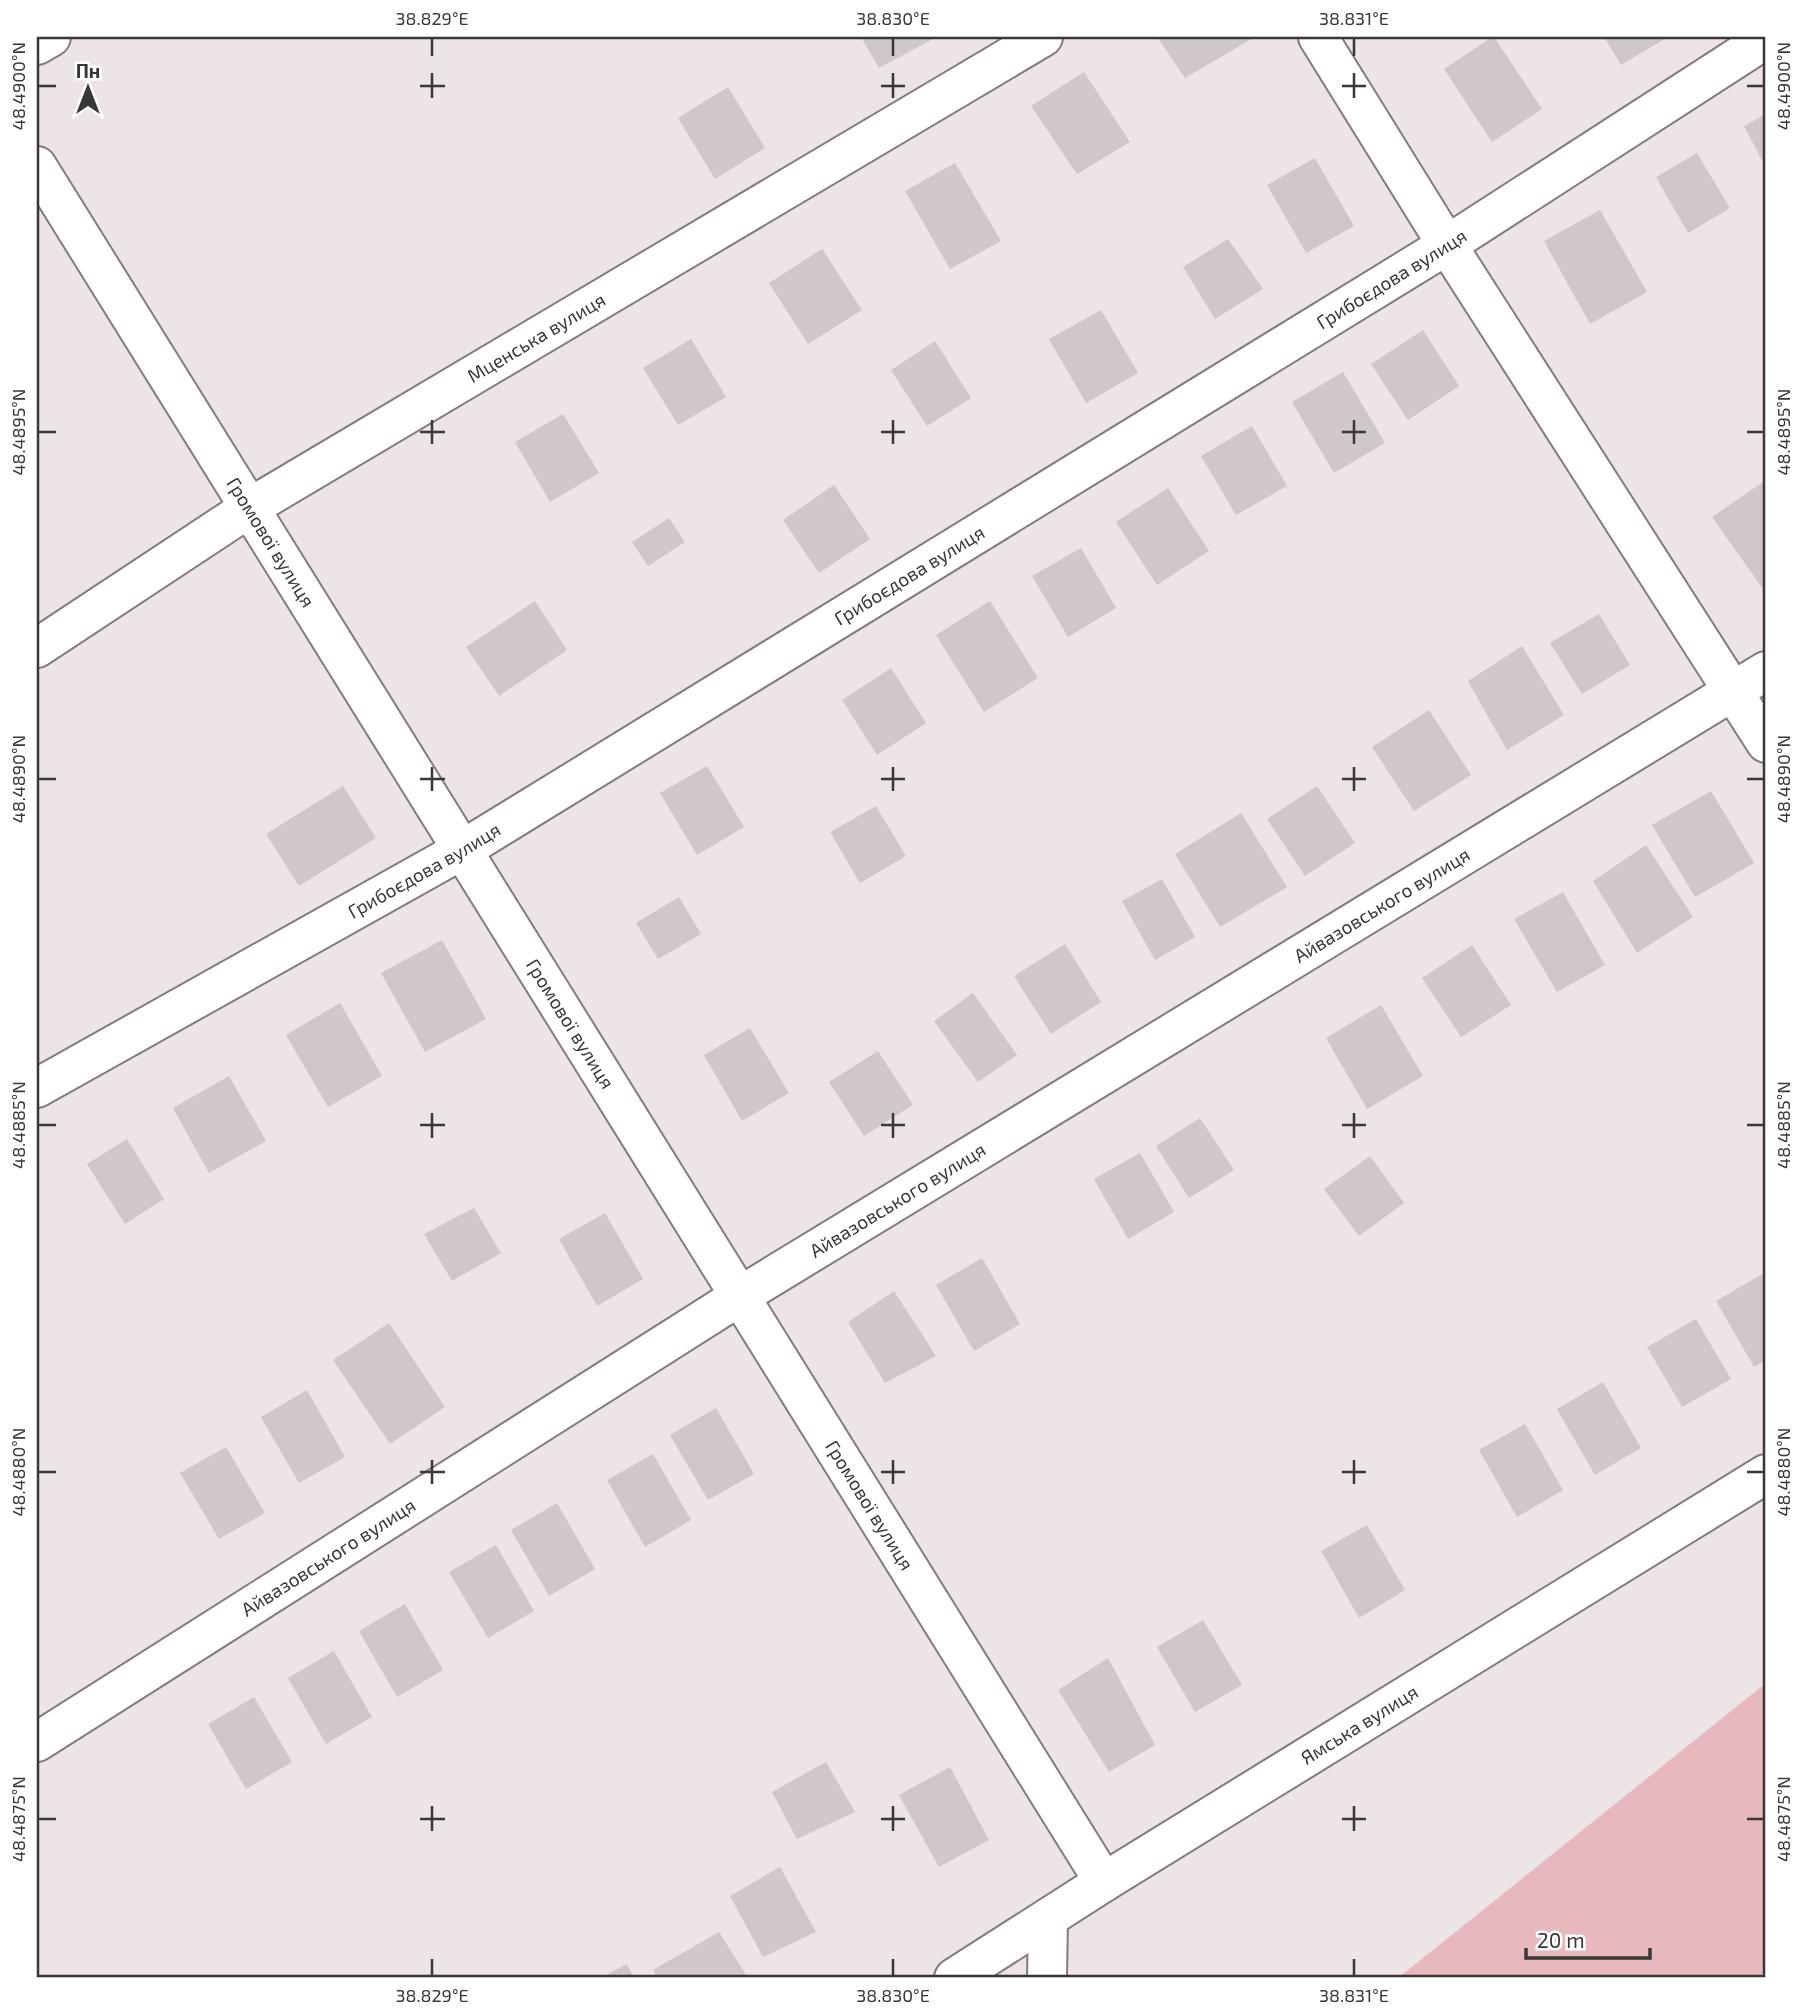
<svg xmlns="http://www.w3.org/2000/svg" width="1803" height="2015" font-family="'Exo 2',sans-serif">
<rect width="100%" height="100%" fill="#ede4e5"/>
<polygon fill="#e7b8be" points="1766,1683 1766,1978 1398,1978"/>
<g fill="#d0c7c8">
<polygon points="861,37 932,37 933,39 879,68"/>
<polygon points="1157,37 1255,37 1185,78"/>
<polygon points="1492,37 1494,37 1542,109 1492,142 1444,69"/>
<polygon points="1604,37 1668,37 1621,65"/>
<polygon points="1084,72 1130,142 1077,174 1031,106"/>
<polygon points="728,87 765,148 715,179 678,118"/>
<polygon points="1766,114 1766,168 1744,126"/>
<polygon points="1697,153 1730,208 1688,233 1656,177"/>
<polygon points="1315,158 1354,226 1306,253 1267,185"/>
<polygon points="955,163 1001,241 950,269 905,191"/>
<polygon points="1600,210 1647,292 1590,324 1544,241"/>
<polygon points="1228,239 1263,289 1215,319 1183,267"/>
<polygon points="822,249 862,310 808,344 769,283"/>
<polygon points="1101,310 1138,373 1086,403 1049,339"/>
<polygon points="1423,330 1459,386 1408,420 1371,364"/>
<polygon points="691,339 726,397 678,425 643,368"/>
<polygon points="935,341 971,398 927,426 891,370"/>
<polygon points="1343,372 1385,443 1334,473 1292,402"/>
<polygon points="563,414 599,473 550,502 515,442"/>
<polygon points="1252,426 1287,486 1236,515 1201,456"/>
<polygon points="1766,480 1766,586 1763,589 1712,517"/>
<polygon points="834,485 870,539 819,573 783,520"/>
<polygon points="1168,488 1209,551 1157,585 1116,522"/>
<polygon points="669,518 685,542 648,566 632,542"/>
<polygon points="1081,548 1116,608 1068,637 1032,576"/>
<polygon points="535,601 567,650 499,696 466,647"/>
<polygon points="990,601 1038,678 984,712 936,635"/>
<polygon points="1599,614 1630,665 1582,694 1550,643"/>
<polygon points="1522,646 1564,715 1507,750 1468,681"/>
<polygon points="891,668 926,723 877,755 842,700"/>
<polygon points="1429,710 1471,775 1414,811 1372,747"/>
<polygon points="707,766 744,827 697,855 660,793"/>
<polygon points="343,786 376,838 299,886 266,834"/>
<polygon points="1317,786 1355,843 1305,876 1267,819"/>
<polygon points="1711,791 1754,863 1695,897 1652,825"/>
<polygon points="876,806 906,856 860,883 830,832"/>
<polygon points="1241,813 1287,887 1220,927 1175,854"/>
<polygon points="1646,845 1693,917 1637,953 1593,881"/>
<polygon points="1162,879 1195,937 1155,960 1122,901"/>
<polygon points="1563,892 1605,965 1557,992 1514,919"/>
<polygon points="679,897 701,934 658,959 636,923"/>
<polygon points="442,940 486,1019 425,1052 381,973"/>
<polygon points="1065,944 1101,1002 1051,1034 1014,976"/>
<polygon points="1472,945 1511,1005 1461,1037 1422,978"/>
<polygon points="973,993 1017,1055 978,1082 934,1021"/>
<polygon points="340,1003 382,1076 328,1107 286,1035"/>
<polygon points="1381,1005 1423,1076 1367,1109 1326,1038"/>
<polygon points="750,1028 789,1093 742,1121 704,1055"/>
<polygon points="878,1051 913,1105 864,1136 829,1082"/>
<polygon points="229,1076 266,1141 209,1173 173,1108"/>
<polygon points="1200,1118 1234,1170 1189,1198 1156,1146"/>
<polygon points="127,1139 164,1199 125,1224 87,1164"/>
<polygon points="1140,1153 1174,1212 1128,1239 1094,1179"/>
<polygon points="1370,1156 1404,1203 1359,1236 1324,1189"/>
<polygon points="474,1208 501,1253 452,1281 424,1234"/>
<polygon points="605,1213 643,1279 597,1306 559,1239"/>
<polygon points="982,1258 1020,1324 974,1351 936,1285"/>
<polygon points="1762,1274 1766,1281 1766,1360 1754,1367 1716,1301"/>
<polygon points="894,1291 936,1356 885,1383 848,1322"/>
<polygon points="1696,1319 1731,1379 1682,1407 1647,1347"/>
<polygon points="389,1323 445,1407 390,1444 333,1360"/>
<polygon points="1603,1382 1641,1448 1595,1475 1557,1409"/>
<polygon points="307,1390 345,1457 299,1483 261,1417"/>
<polygon points="716,1408 754,1474 708,1500 670,1435"/>
<polygon points="1525,1424 1563,1490 1517,1517 1479,1450"/>
<polygon points="226,1447 265,1513 219,1539 180,1473"/>
<polygon points="653,1454 691,1520 645,1547 607,1480"/>
<polygon points="557,1503 595,1569 549,1596 511,1530"/>
<polygon points="1367,1525 1405,1590 1359,1618 1321,1551"/>
<polygon points="496,1545 534,1611 488,1638 449,1572"/>
<polygon points="405,1604 443,1670 397,1697 359,1631"/>
<polygon points="1203,1620 1242,1685 1195,1712 1157,1647"/>
<polygon points="334,1651 372,1717 326,1744 288,1678"/>
<polygon points="1108,1658 1155,1745 1109,1772 1058,1690"/>
<polygon points="254,1697 292,1762 246,1789 208,1724"/>
<polygon points="826,1762 855,1812 797,1839 772,1792"/>
<polygon points="950,1767 989,1840 939,1867 899,1795"/>
<polygon points="780,1867 816,1932 763,1957 730,1896"/>
<polygon points="719,1932 748,1978 658,1978 653,1970"/>
<polygon points="627,1964 634,1978 600,1978"/>
</g>
<g fill="none" stroke-linecap="round" stroke-linejoin="round">
<g stroke="#837b7c" stroke-width="42">
<g id="street">
<polyline points="1318,37 1447,245 1766,743"/>
<polyline points="37,45 51,37"/>
<path id="s1" d="M37 166 1104 1882"/>
<path id="s2" d="M37 648 249 508 1043 37"/>
<path id="s3" d="M37 1088 462 850 1447 245 1766 39"/>
<path id="s4" d="M37 1742 740 1296 1766 671"/>
<path id="s5" d="M954 1978 1104 1882 1766 1474"/>
<polyline points="1047,1978 1048,1918"/>
</g>
</g>
<use href="#street" stroke="#fff" stroke-width="38"/>
</g>
<path fill="none" stroke="#3a3737" stroke-width="2.5" d="M432 38V56M893 38V56M1354 38V56M432 73V98M893 73V98M1354 73V98M38 86H56M420 86H445M881 86H905M1342 86H1366M1747 86H1764M432 420V444M893 420V444M1354 420V444M38 432H56M420 432H445M881 432H905M1342 432H1366M1747 432H1764M432 767V791M893 767V791M1354 767V791M38 779H56M420 779H445M881 779H905M1342 779H1366M1747 779H1764M432 1113V1138M893 1113V1138M1354 1113V1138M38 1125H56M420 1125H445M881 1125H905M1342 1125H1366M1747 1125H1764M432 1460V1484M893 1460V1484M1354 1460V1484M38 1472H56M420 1472H445M881 1472H905M1342 1472H1366M1747 1472H1764M432 1806V1831M893 1806V1831M1354 1806V1831M38 1819H56M420 1819H445M881 1819H905M1342 1819H1366M1747 1819H1764M432 1959V1976M893 1959V1976M1354 1959V1976"/>
<g text-anchor="middle" stroke-width="6" stroke-linejoin="round" paint-order="stroke">
<g font-size="19" fill="#3a3737" stroke="#fff">
<text dy="7" stroke="none"><textPath href="#s3" startOffset="1578">Грибоєдова вулиця</textPath></text>
<text dy="7" stroke="none"><textPath href="#s2" startOffset="588">Мценська вулиця</textPath></text>
<text dy="7" stroke="none"><textPath href="#s1" startOffset="443">Громової вулиця</textPath></text>
<text dy="7" stroke="none"><textPath href="#s3" startOffset="1012">Грибоєдова вулиця</textPath></text>
<text dy="7" stroke="none"><textPath href="#s3" startOffset="444">Грибоєдова вулиця</textPath></text>
<text dy="7" stroke="none"><textPath href="#s4" startOffset="1584">Айвазовського вулиця</textPath></text>
<text dy="7" stroke="none"><textPath href="#s1" startOffset="1010">Громової вулиця</textPath></text>
<text dy="7" stroke="none"><textPath href="#s4" startOffset="1017">Айвазовського вулиця</textPath></text>
<text dy="7" stroke="none"><textPath href="#s1" startOffset="1577">Громової вулиця</textPath></text>
<text dy="7" stroke="none"><textPath href="#s4" startOffset="345">Айвазовського вулиця</textPath></text>
<text dy="7" stroke="none"><textPath href="#s5" startOffset="478">Ямська вулиця</textPath></text>
</g>
</g>
<rect width="1803" height="2015" fill="none" stroke="#ffffff" stroke-width="77"/>
<g transform="translate(88 88)" stroke="#ffffff" stroke-width="5" paint-order="stroke">
<path d="M0-5L12 26L0 18L-12 26Z" fill="#3a3737"/>
<text y="-10" font-size="19" font-weight="bold" text-anchor="middle" fill="#3a3737">Пн</text>
</g>
<path d="M1526 1948v10h124v-10" fill="none" stroke="#3a3737" stroke-width="3.5"/>
<text x="1537" y="1948" font-size="21" fill="#3a3737" stroke="#ffffff" stroke-width="5" paint-order="stroke">20 m</text>
<rect x="38" y="38" width="1726" height="1938" fill="none" stroke="#3a3737" stroke-width="2.5"/>
<g font-size="18" text-anchor="middle" fill="#3a3737">
<text x="432" y="25">38.829°E</text>
<text x="893" y="25">38.830°E</text>
<text x="1354" y="25">38.831°E</text>
<text transform="translate(19 86) rotate(-90)" y="6">48.4900°N</text>
<text transform="translate(1784 86) rotate(-90)" y="6">48.4900°N</text>
<text transform="translate(19 432) rotate(-90)" y="6">48.4895°N</text>
<text transform="translate(1784 432) rotate(-90)" y="6">48.4895°N</text>
<text transform="translate(19 779) rotate(-90)" y="6">48.4890°N</text>
<text transform="translate(1784 779) rotate(-90)" y="6">48.4890°N</text>
<text transform="translate(19 1125) rotate(-90)" y="6">48.4885°N</text>
<text transform="translate(1784 1125) rotate(-90)" y="6">48.4885°N</text>
<text transform="translate(19 1472) rotate(-90)" y="6">48.4880°N</text>
<text transform="translate(1784 1472) rotate(-90)" y="6">48.4880°N</text>
<text transform="translate(19 1819) rotate(-90)" y="6">48.4875°N</text>
<text transform="translate(1784 1819) rotate(-90)" y="6">48.4875°N</text>
<text x="432" y="2002">38.829°E</text>
<text x="893" y="2002">38.830°E</text>
<text x="1354" y="2002">38.831°E</text>
</g>
</svg>
